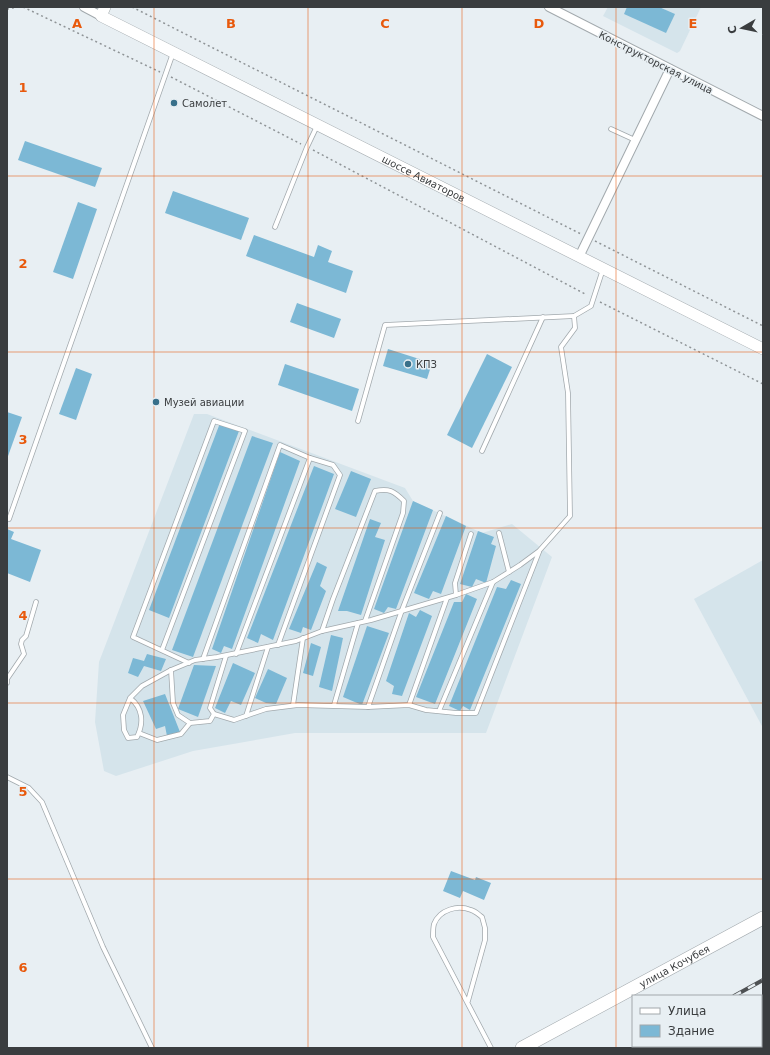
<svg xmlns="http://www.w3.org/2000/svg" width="770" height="1055" font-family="'DejaVu Sans',sans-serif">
<rect width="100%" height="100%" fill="#e8eff3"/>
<g fill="#d5e4eb">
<polygon points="608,7 701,7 680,51 677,53 603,16"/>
<polygon points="194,414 207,414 405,488 413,501 482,533 512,524 552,557 486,733 295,733 193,751 116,776 104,771 95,722 99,662"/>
<polygon points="763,560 763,728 694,599"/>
</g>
<g fill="#7cb8d5">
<polygon points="627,7 659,7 675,14 666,33 624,14"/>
<polygon points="25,141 102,168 95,187 18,160"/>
<polygon points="173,191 249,218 241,240 165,213"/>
<polygon points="78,202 97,209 73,279 53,272"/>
<polygon points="254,235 314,257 318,245 332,251 328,262 353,271 346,293 246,256"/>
<polygon points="297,303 341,319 334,338 290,322"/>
<polygon points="388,349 432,363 427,379 383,366"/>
<polygon points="487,354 512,367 472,448 447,435"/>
<polygon points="285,364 359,389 352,411 278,385"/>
<polygon points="76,368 92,374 76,420 59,414"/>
<polygon points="7,412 22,417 7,459"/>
<polygon points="220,423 239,431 169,618 149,610"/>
<polygon points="252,436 273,443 193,657 172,650"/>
<polygon points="280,452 300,461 232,649 224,646 221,653 212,649"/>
<polygon points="314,466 334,474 273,640 261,634 258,643 247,638"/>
<polygon points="351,471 371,479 356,517 335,509"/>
<polygon points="413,501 433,510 396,609 388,607 384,613 374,609"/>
<polygon points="446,516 466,526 441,594 433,591 429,599 414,593"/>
<polygon points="370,519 381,523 375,537 385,540 361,615 347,611 338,611"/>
<polygon points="7,529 14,532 11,539 41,550 30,582 7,573"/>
<polygon points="478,531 494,537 491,544 496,546 486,583 476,579 472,587 460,584"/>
<polygon points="317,562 327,567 320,586 326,591 311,630 303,627 301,633 289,629"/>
<polygon points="511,580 521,584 470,710 463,706 460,711 449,706 497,587 506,589"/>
<polygon points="466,594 477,599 435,704 416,697 454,602 462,602"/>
<polygon points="420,610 432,616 402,696 392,694 394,686 386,681 409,613 416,617"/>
<polygon points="367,626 389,633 362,705 343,697"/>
<polygon points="331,635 343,638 332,691 319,687"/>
<polygon points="311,643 321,647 313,676 303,673"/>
<polygon points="147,654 166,659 161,671 144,666 138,677 128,673 133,658 144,661"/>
<polygon points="233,663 255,673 241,705 231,701 225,713 215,708"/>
<polygon points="194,665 216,666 198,717 178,709"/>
<polygon points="268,669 287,678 276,704 266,703 255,698"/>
<polygon points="165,694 180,732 167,736 165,726 156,729 143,701"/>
<polygon points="451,871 475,880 476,877 491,883 484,900 463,891 460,898 443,891"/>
</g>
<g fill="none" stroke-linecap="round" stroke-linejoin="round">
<g stroke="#a2a9ad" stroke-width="5.5">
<g id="lane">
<polyline points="611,129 635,140"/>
<polyline points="275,227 307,147 317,126"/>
<polyline points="358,421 385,325 574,316"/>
<polyline points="482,451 543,317"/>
<polyline points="9,519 173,53"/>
<polyline points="499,533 509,572"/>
<polyline points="456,595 455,583 471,534"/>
<path d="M322 631 333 599 375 491C389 488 394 491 404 501L403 513 365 621"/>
<polyline points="278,645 340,475 333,465 310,458"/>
<polyline points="162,650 245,431 214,421 133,637 189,663"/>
<polyline points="203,659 280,445 310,458 236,654"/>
<polyline points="171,670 173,703 178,715 190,723"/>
<polyline points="7,683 7,679 24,654 21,644 22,640 26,636 36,602"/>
<path d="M130 698C143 708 144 723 137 737L128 738 124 730 123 715 130 698 142 686 171 670 195 660 217 657 296 641 322 631 371 620 456 595 493 582 520 565 539 551 570 516 568 393 561 347 575 328 574 316 591 306 603 269"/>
<polyline points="293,705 303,638"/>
<polyline points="334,705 358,623"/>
<polyline points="409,705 447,598"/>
<polyline points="368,707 402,610 440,513"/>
<polyline points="439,711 493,582"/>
<polyline points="214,714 210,708 226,656"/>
<polyline points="246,716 268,647"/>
<polyline points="139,733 157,740 181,734 190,723 210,721 214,714 234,720 266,709 298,705 368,707 409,705 426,710 456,713 476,713 539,552"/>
<polyline points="7,777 29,788 42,802 103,947 152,1048"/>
<path d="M468 1001 485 940V928L482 917C478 914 475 911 471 910 458 905 440 909 434 924 433 928 433 933 433 937L491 1048"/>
</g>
</g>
<g stroke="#a2a9ad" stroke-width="10">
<g id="street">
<polyline points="84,7 101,16"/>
<polyline points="549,7 763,116"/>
<polyline points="579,257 670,69"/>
</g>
</g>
<g stroke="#a2a9ad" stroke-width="12">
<g id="secondary">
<path id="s1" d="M105 7 101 16 763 349"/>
</g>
</g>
<g stroke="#a2a9ad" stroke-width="14">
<g id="primary">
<path id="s2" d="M522 1048 763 918"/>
</g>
</g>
<g stroke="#8f9497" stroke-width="1.5" stroke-dasharray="2 3" stroke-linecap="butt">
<polyline points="23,7 160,72"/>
<polyline points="132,7 581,234"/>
<polyline points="7,9 18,7"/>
<polyline points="171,77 301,144"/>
<polyline points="313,150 587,295"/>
<polyline points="595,241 763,326"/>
<polyline points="600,302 763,384"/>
</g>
<use href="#lane" stroke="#fff" stroke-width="4"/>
<use href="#street" stroke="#fff" stroke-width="8"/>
<use href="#secondary" stroke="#fff" stroke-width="11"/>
<use href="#primary" stroke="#fff" stroke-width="13"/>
<g stroke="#4e5153" stroke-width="4">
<g id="rail">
<polyline points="734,996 763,980"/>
<polyline points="761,1008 763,1007"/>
<polyline points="638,1048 642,1046"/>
</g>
</g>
<use href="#rail" stroke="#e8eff3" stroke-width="2.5" stroke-dasharray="8" stroke-linecap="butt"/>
</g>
<path fill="none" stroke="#e8590c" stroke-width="1" stroke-opacity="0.55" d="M154 7V1048M308 7V1048M462 7V1048M616 7V1048M7 176H763M7 352H763M7 528H763M7 703H763M7 879H763"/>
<g fill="#38708a" stroke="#e8eff3" stroke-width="1.5">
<circle cx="174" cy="103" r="4"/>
<circle cx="408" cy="364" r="4"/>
<circle cx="156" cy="402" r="4"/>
</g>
<g text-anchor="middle" stroke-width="3" stroke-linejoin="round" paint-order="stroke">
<g font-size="10" fill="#3a3d3f" stroke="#e8eff3">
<text transform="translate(656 62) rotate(27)" y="4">Конструкторская улица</text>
<text dy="4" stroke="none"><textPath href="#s1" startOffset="371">шоссе Авиаторов</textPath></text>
<text dy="4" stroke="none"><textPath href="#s2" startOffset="173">улица Кочубея</textPath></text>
</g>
<g font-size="10" fill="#3a3d3f" stroke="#e8eff3" text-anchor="start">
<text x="182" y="107">Самолет</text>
<text x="416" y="368">КПЗ</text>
<text x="164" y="406">Музей авиации</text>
</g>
</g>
<g font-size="13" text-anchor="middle" font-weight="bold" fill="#e8590c" stroke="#e8eff3" stroke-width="3" stroke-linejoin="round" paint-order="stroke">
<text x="77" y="28">A</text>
<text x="231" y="28">B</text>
<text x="385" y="28">C</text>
<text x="539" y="28">D</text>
<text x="693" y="28">E</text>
<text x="23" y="92">1</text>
<text x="23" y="268">2</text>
<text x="23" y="444">3</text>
<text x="23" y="620">4</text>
<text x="23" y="796">5</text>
<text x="23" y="972">6</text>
</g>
<rect width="770" height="1055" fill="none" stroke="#3a3d3f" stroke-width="16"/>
<rect x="632" y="995" width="130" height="52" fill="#e8eff3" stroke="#a2a8ab"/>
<rect x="640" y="1008" width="20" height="6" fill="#ffffff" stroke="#a2a8ab"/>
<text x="668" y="1015" font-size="12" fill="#3a3d3f">Улица</text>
<rect x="640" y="1025" width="20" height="12" fill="#7cb8d5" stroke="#a2a8ab"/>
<text x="668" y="1035" font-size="12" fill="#3a3d3f">Здание</text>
<g transform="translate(742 28) rotate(261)" stroke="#e8eff3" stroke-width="3" paint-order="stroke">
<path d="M0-3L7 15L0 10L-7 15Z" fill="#3a3d3f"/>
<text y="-6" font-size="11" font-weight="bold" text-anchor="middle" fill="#3a3d3f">С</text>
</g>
</svg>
